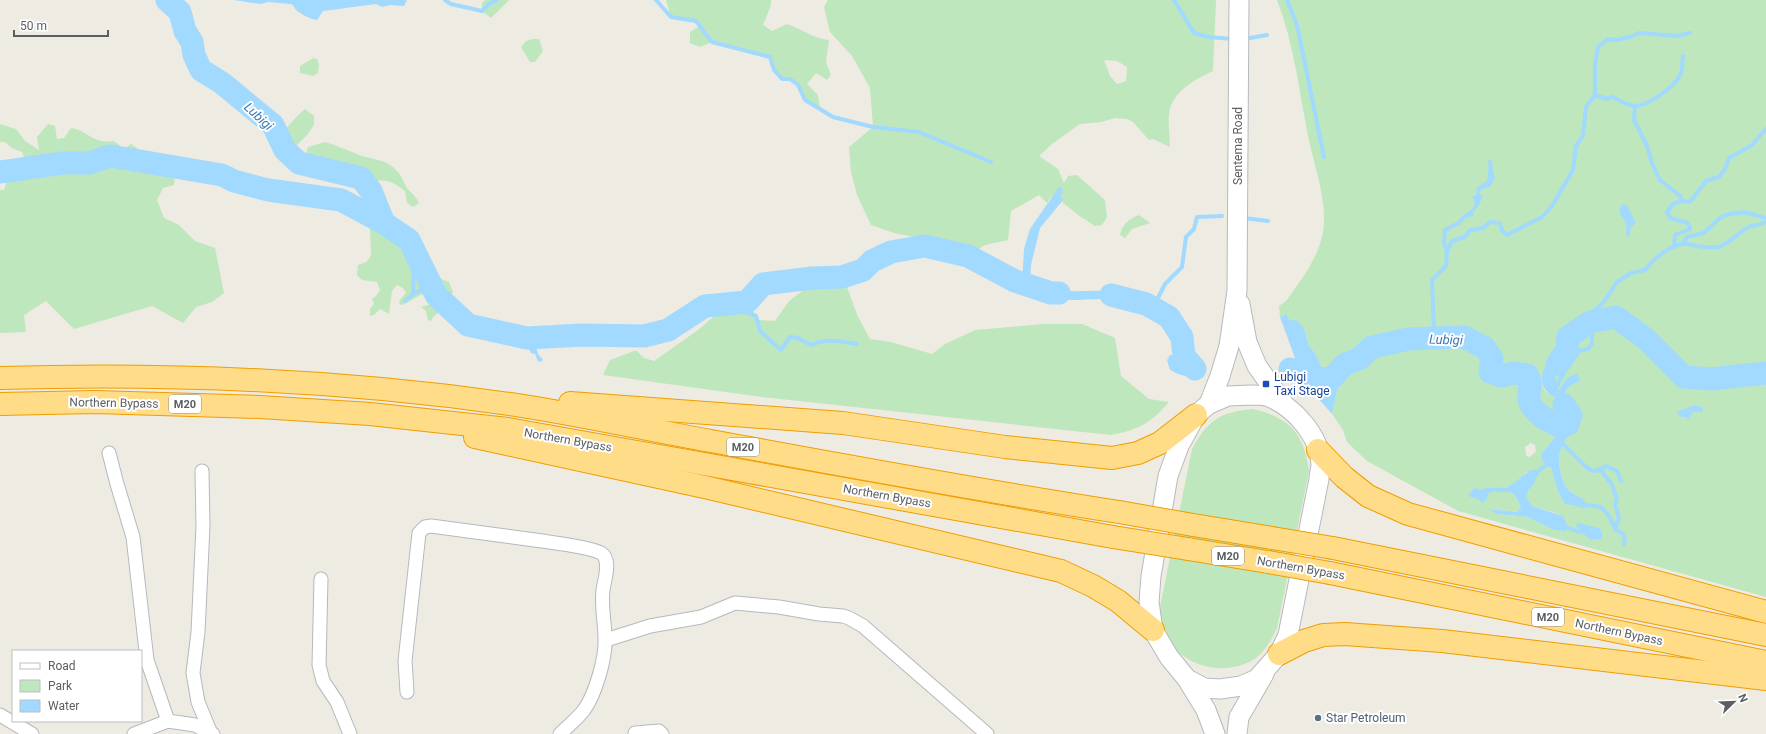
<svg xmlns="http://www.w3.org/2000/svg" width="1766" height="734" font-family="Roboto,sans-serif">
<rect width="100%" height="100%" fill="#eeebe2"/>
<g fill="#bee7bd" fill-rule="evenodd">
<polygon points="485,0 509,0 491,18 482,11 482,3"/>
<path d="M666 0H771V5L763 25 772 31 787 24C802 29 814 39 829 40L826 62 831 75 827 80 816 73 807 84 818 95 820 109C816 106 810 104 806 101 796 91 803 79 782 79L774 70 770 57 712 42 700 47 690 43V32L700 26 696 21 671 17Z"/>
<path d="M828 0H1216L1213 71C1196 79 1175 90 1170 109 1167 118 1170 137 1170 147L1153 139 1149 140 1133 122 1127 119 1115 118 1101 122 1080 124 1052 144 1039 156 1058 169 1064 183 1068 176 1077 175 1105 200 1107 217 1102 225 1095 226 1081 217 1063 203 1061 196 1051 197 1047 203 1039 195 1011 211 1008 240 985 245 968 256 925 246 918 238 894 233 871 225 857 195 851 172 849 147 873 127 870 88 852 56 830 32 824 7ZM1104 60 1117 61 1127 67 1126 81 1117 84 1110 76Z"/>
<path d="M1277 0H1766V597L1458 511 1367 461 1347 442 1343 430 1332 414 1340 377 1338 369 1334 374 1323 370 1315 353 1309 346 1304 329 1290 320 1286 314 1280 317 1279 306 1286 301C1301 280 1318 259 1323 232 1328 203 1314 165 1308 136 1299 90 1294 44 1277 0ZM1563 347 1569 353 1555 374 1557 388 1560 389 1564 381H1581C1575 383 1568 386 1566 391 1563 398 1573 412 1572 421 1571 433 1564 441 1560 452 1557 460 1561 478 1565 485 1568 492 1576 495 1582 498L1565 504 1558 492 1551 466 1541 454 1556 436 1560 423 1563 420C1562 413 1560 402 1554 397 1552 395 1548 395 1546 392 1534 375 1550 358 1563 347ZM1536 400 1540 408 1547 416 1544 423 1527 409H1530ZM1531 443 1535 445 1536 452 1529 457 1526 455 1525 447ZM1527 471 1529 489 1526 497 1532 506 1559 514 1554 530 1528 517 1497 514 1490 509 1517 512 1521 507 1514 494 1510 493ZM1599 528 1603 534 1601 539 1590 540 1582 531Z"/>
<polygon points="533,39 539,39 543,51 535,62 530,62 521,47 526,41"/>
<polygon points="313,58 317,59 319,64 318,73 313,76 300,73 300,66"/>
<path d="M305 109 314 116V125L307 135 294 148 280 151 276 143V138C287 129 294 118 305 109Z"/>
<path d="M0 124 16 129 25 141 39 150 37 137 48 124 55 126 57 139 64 138 71 128C89 131 92 144 114 141L124 149 131 144 138 149 141 170 175 176 174 185 163 188 157 200 164 218 179 225 195 241 215 248 224 293 212 302 196 307 183 323 152 306 74 329 46 301 24 315 26 332 0 333V190H4L7 180 0 172V161L5 160 11 175 19 174 26 162 22 152 12 148 5 142H0Z"/>
<path d="M325 142C336 145 346 150 357 154 373 161 388 157 400 175 403 179 404 184 407 188 412 194 415 195 419 203L413 207 407 203 405 191C394 183 389 179 375 181 380 188 385 195 386 203 386 208 384 212 385 216 387 229 395 243 405 251L415 247C425 267 428 274 449 282L453 292 451 295C441 294 430 291 421 295 413 298 408 304 400 305L399 301 406 293 403 288 397 285 392 291 389 314 380 309 374 315 370 316V309L374 304 372 299 376 296 380 290 377 282 362 280 357 275 358 265 366 262 371 256 370 230 368 223 367 206 368 194 361 180 331 176 310 170 305 158 308 147Z"/>
<path d="M1139 215 1150 223 1132 229 1125 238 1120 235C1122 224 1129 219 1139 215Z"/>
<path d="M823 275 847 287 858 317 870 339 891 342 932 354 945 344 975 330 1043 324H1082L1115 338 1121 376 1149 399 1169 402C1151 423 1138 430 1111 435L762 397 603 375 610 360 634 351H637L644 358 654 361 698 330 719 312 748 304 759 320 775 321 789 301Z"/>
<polygon points="434,303 438,308 438,313 433,317 431,321 428,320 426,311 421,307"/>
<path d="M1253 409C1290 418 1304 433 1309 471L1277 628C1272 639 1266 650 1256 658 1223 680 1173 665 1163 626 1161 620 1161 613 1160 607L1192 449C1208 420 1220 412 1253 409Z"/>
</g>
<g fill="#a1d9ff">
<path d="M234 0H407L404 6 390 5 382 7 376 4 323 11 317 20C310 19 295 12 293 5L290 4 268 2 260 4Z"/>
<polygon points="182,7 187,17 187,24 200,46 200,61 205,73 195,72 191,63 186,40 179,32 177,9"/>
<polygon points="1489,167 1492,168 1495,178 1490,187 1482,189 1481,185 1487,181"/>
<path d="M1059 187 1063 189 1061 196 1063 200 1040 228 1031 265 1030 286C1043 287 1056 291 1070 291 1082 292 1093 290 1105 291 1118 293 1132 297 1145 296V300C1132 308 1117 299 1103 299 1085 299 1066 302 1048 298 1038 296 1029 290 1022 283L1024 249 1030 229Z"/>
<path d="M1483 195C1480 205 1476 211 1467 216L1466 213 1473 208 1475 203 1472 196Z"/>
<path d="M1622 204 1627 205 1636 223 1631 227 1629 237 1626 234C1626 231 1627 226 1626 223 1623 216 1616 214 1622 204Z"/>
<polygon points="708,301 718,305 711,311 683,320 688,309 696,302"/>
<polygon points="1286,314 1290,320 1298,321 1304,329 1309,346 1315,353 1323,370 1334,374 1338,369 1340,377 1332,414 1302,380 1292,374 1292,361 1295,358 1280,317"/>
<path d="M677 324C672 334 666 336 655 333L661 328Z"/>
<polygon points="587,327 597,328 612,335 600,342 567,336 563,343 558,346 544,337 551,334 567,336"/>
<polygon points="521,328 539,337 535,344 538,354 543,360 541,362 538,361 535,354 531,353 527,345 507,339 503,333"/>
<path d="M1568 337 1569 353 1555 374 1557 388 1560 389C1564 380 1568 376 1577 374L1581 381C1575 383 1568 386 1566 391 1562 398 1573 411 1572 421 1571 433 1564 441 1560 452 1557 460 1561 478 1565 485 1568 492 1576 495 1582 498L1585 509 1573 505 1565 504 1558 492 1551 467H1547L1542 460 1541 454 1556 436 1560 423 1563 420C1562 413 1560 402 1554 397 1552 395 1549 395 1547 392 1530 371 1559 354 1568 337Z"/>
<path d="M1170 355 1190 357 1196 363 1197 374C1187 378 1179 375 1170 370L1167 360Z"/>
<path d="M1536 399C1540 408 1546 414 1551 423H1544L1526 409 1531 408Z"/>
<polygon points="1695,405 1703,408 1703,412 1693,412 1688,420 1686,417 1681,417 1676,412"/>
<path d="M1535 469 1539 473 1532 487 1529 489 1526 497 1532 506 1563 516 1567 525 1566 531 1554 530 1528 517 1497 514 1489 509 1517 512 1521 507 1514 494 1510 493 1508 486C1520 482 1523 472 1535 469Z"/>
<polygon points="1488,487 1490,490 1486,500 1482,503 1478,499 1468,496 1474,488 1481,490"/>
<polygon points="1578,523 1599,528 1603,534 1601,539 1590,540 1576,526"/>
</g>
<g fill="none" stroke-linecap="round" stroke-linejoin="round">
<g stroke="#a1d9ff" stroke-width="4">
<polyline points="445,0 451,4 482,11 490,3 497,0"/>
<polyline points="656,0 671,17 696,21 712,42 770,57 774,70 782,79 790,79 798,85 805,100 833,117 873,127 919,132 991,162"/>
<polyline points="1174,0 1194,33 1209,37 1232,39"/>
<polyline points="1287,0 1297,25 1324,157"/>
<polyline points="1250,38 1267,35"/>
<path d="M1595 95 1607 99 1613 97C1619 100 1628 107 1636 106 1650 104 1674 88 1680 75 1683 70 1682 62 1683 56"/>
<polyline points="1635,106 1634,120 1647,146 1652,163 1660,180 1680,196 1682,201 1673,204 1667,212 1670,218 1688,223 1690,229 1675,235 1674,247"/>
<polyline points="1490,162 1491,173"/>
<polyline points="1477,200 1479,188 1485,185"/>
<polyline points="1682,201 1690,202 1706,181 1719,177 1725,169 1729,158 1752,145 1766,129"/>
<polyline points="1244,218 1268,221"/>
<polyline points="1683,244 1687,237 1704,233 1721,217 1730,214 1744,212 1766,218"/>
<polyline points="1447,251 1444,243 1445,230 1459,223 1465,216 1472,214"/>
<polyline points="413,294 431,285"/>
<polyline points="405,301 413,294 414,250"/>
<path d="M735 303 742 311 756 316 760 331 781 350 790 337 798 338 811 345C827 338 840 341 857 344"/>
<polyline points="1150,306 1157,300 1165,284 1182,267 1186,237 1194,229 1197,217 1222,216"/>
<path d="M1590 322 1593 312 1604 302 1617 282 1631 273 1645 270C1652 260 1672 243 1685 244 1696 245 1706 249 1718 247 1726 246 1740 231 1749 227 1754 224 1760 226 1766 222"/>
<polyline points="1431,338 1434,330 1432,280 1446,266 1447,251 1452,241 1465,237 1470,230 1483,228 1490,222 1500,223 1502,231 1507,235 1542,217 1552,206 1573,170 1576,146 1583,136 1586,107 1595,95 1595,64 1598,47 1608,39 1617,40 1630,37 1639,33 1677,36 1690,33"/>
<polyline points="1554,391 1562,376 1579,351 1588,349 1592,344 1592,334 1598,321"/>
<polyline points="1561,442 1585,466 1592,471 1601,470 1612,485 1617,499 1615,504 1619,519 1615,529 1623,534 1625,540 1624,544"/>
<polyline points="1598,470 1606,466 1617,471 1621,481"/>
<polyline points="1533,475 1549,463"/>
<path d="M1486 491C1495 487 1506 492 1515 489"/>
<polyline points="1581,500 1585,505 1601,507 1609,516 1615,528"/>
<polyline points="1564,523 1566,527 1578,532 1587,530"/>
</g>
<g stroke="#a1d9ff" stroke-width="23">
<polyline points="167,0 180,12 185,31 192,42 194,55 201,70 222,83 273,125 285,150 299,163 361,178 371,191 384,223"/>
<polyline points="0,172 62,163 89,163 110,156 222,175 234,181 268,190 341,200 384,223 409,240 436,295 468,325 527,338 582,335 644,336 668,330 705,306 747,302 763,284 812,278 842,277 863,270 872,261 891,252 925,246 968,256 1015,281 1051,293 1059,293"/>
<polyline points="1111,295 1146,304 1169,317 1182,337 1184,356 1195,369"/>
<polyline points="1557,365 1567,349 1568,337 1590,322 1616,317 1646,339 1684,377 1712,379 1766,373"/>
<path d="M1290 369 1316 379 1332 378 1345 364 1359 359 1372 347 1409 339 1464 337 1485 348 1492 358 1490 372 1501 376 1513 373 1527 375C1533 384 1528 389 1529 399 1532 414 1550 422 1562 427L1568 424 1571 415 1564 405"/>
</g>
<g stroke="#b5b9bd" stroke-width="15">
<g id="street">
<polyline points="109,453 117,484 133,537 147,660 168,721"/>
<polyline points="202,471 203,526 198,632 193,673 198,702 210,731"/>
<polyline points="321,579 319,665 323,681 337,702 350,734"/>
<polyline points="606,640 650,626 701,617 735,603 779,607 819,614 843,616 849,618 863,626 987,734"/>
<path d="M407 692 405 661 419 533 425 527 431 526C468 531 505 536 542 541 556 543 590 547 601 553 612 560 604 581 603 590 601 607 605 623 605 639 606 658 595 695 584 710 577 719 568 726 560 734"/>
<polyline points="0,715 32,734"/>
<polyline points="635,733 659,731 662,734"/>
<polyline points="134,734 168,721 195,725 213,734"/>
</g>
</g>
<g stroke="#b6babf" stroke-width="21">
<g id="secondary">
<polyline points="1240,304 1247,342 1257,366 1284,404"/>
<path d="M1251 395C1256 395 1264 395 1269 397 1294 407 1320 436 1321 464 1321 469 1319 474 1319 479L1288 635 1279 654 1257 679 1241 686 1220 689 1204 688 1187 679 1169 657 1153 630 1149 602 1151 576 1168 476 1179 446 1196 415 1209 404 1228 396Z"/>
<polyline points="1209,404 1220,376 1229,346 1237,291 1239,0"/>
<polyline points="1187,679 1206,710 1215,734"/>
<polyline points="1237,734 1239,717 1264,674"/>
</g>
</g>
<g stroke="#f09d00" stroke-width="24">
<g id="highway">
<path d="M0 378C170 373 341 380 510 404 577 414 644 429 711 441 846 466 982 491 1119 512"/>
<polyline points="570,403 843,423 1005,447 1112,458 1138,453 1160,443 1196,415"/>
<polyline points="0,404 95,402 260,407 370,414 508,429 1113,537"/>
<polyline points="475,437 709,488 1061,571 1093,586 1118,601 1153,630"/>
<polyline points="1318,450 1344,477 1368,496 1408,514 1766,612"/>
<polyline points="1193,525 1272,538"/>
<polyline points="1333,548 1766,635"/>
<polyline points="1188,549 1268,562"/>
<polyline points="1330,573 1766,662"/>
<polyline points="1279,654 1304,641 1323,635 1345,634 1442,641 1766,679"/>
</g>
</g>
<use href="#street" stroke="#fff" stroke-width="13"/>
<use href="#secondary" stroke="#fff" stroke-width="19"/>
<use href="#highway" stroke="#fd8" stroke-width="22"/>
<g stroke="#f09d00" stroke-width="24" stroke-linecap="butt">
<g id="highway-bridge">
<polyline points="1119,512 1193,525"/>
<polyline points="1113,537 1188,549"/>
<polyline points="1272,538 1333,548"/>
<polyline points="1268,562 1330,573"/>
</g>
</g>
<use href="#highway-bridge" stroke="#fd8" stroke-width="22"/>
</g>
<rect fill="#1a4fb4" stroke="#fff" stroke-width="1.5" x="1262" y="380" width="8" height="8" rx="2"/>
<circle fill="#5c6f8a" stroke="#fff" stroke-width="1.5" cx="1318" cy="718" r="4"/>
<g text-anchor="middle" stroke-width="4" stroke-linejoin="round" paint-order="stroke">
<g fill="#fff" stroke="#8c8f92" stroke-width="1">
<rect x="169" y="395" width="32" height="18" rx="3"/>
<rect x="727" y="438" width="32" height="18" rx="3"/>
<rect x="1212" y="547" width="32" height="18" rx="3"/>
<rect x="1532" y="608" width="32" height="18" rx="3"/>
</g>
<g font-size="11" font-weight="bold" fill="#5a5f64">
<text x="185" y="408">M20</text>
<text x="743" y="451">M20</text>
<text x="1228" y="560">M20</text>
<text x="1548" y="621">M20</text>
</g>
<g font-size="12" fill="#5a5f64" stroke="#fff">
<text transform="translate(1238 146) rotate(-90)" y="4">Sentema Road</text>
<text transform="translate(114 403) rotate(1)" y="4">Northern Bypass</text>
<text transform="translate(568 440) rotate(10)" y="4">Northern Bypass</text>
<text transform="translate(887 496) rotate(10)" y="4">Northern Bypass</text>
<text transform="translate(1301 568) rotate(10)" y="4">Northern Bypass</text>
<text transform="translate(1619 632) rotate(12)" y="4">Northern Bypass</text>
</g>
<g font-size="12" fill="#164399" stroke="#fff" text-anchor="start">
<text x="1274" y="381">Lubigi<tspan x="1274" dy="14">Taxi Stage</tspan></text>
</g>
<g font-size="12" fill="#4e5e75" stroke="#fff" text-anchor="start">
<text x="1326" y="722">Star Petroleum</text>
</g>
<g font-size="13" font-style="italic" fill="#397ab8" stroke="#fff">
<text transform="translate(259 116) rotate(43)" y="5">Lubigi</text>
<text transform="translate(1446 339) rotate(2)" y="5">Lubigi</text>
</g>
</g>
<rect x="12" y="650" width="130" height="72" fill="#ffffff" stroke="#bdbfc1"/>
<rect x="20" y="663" width="20" height="6" fill="#ffffff" stroke="#bdbfc1"/>
<text x="48" y="670" font-size="12" fill="#5a5f64">Road</text>
<rect x="20" y="680" width="20" height="12" fill="#bee7bd" stroke="#bdbfc1"/>
<text x="48" y="690" font-size="12" fill="#5a5f64">Park</text>
<rect x="20" y="700" width="20" height="12" fill="#a1d9ff" stroke="#bdbfc1"/>
<text x="48" y="710" font-size="12" fill="#5a5f64">Water</text>
<g transform="translate(1734 702) rotate(67)" stroke="#ffffff" stroke-width="3" paint-order="stroke">
<path d="M0-3L7 15L0 10L-7 15Z" fill="#5a5f64"/>
<text y="-6" font-size="11" font-weight="bold" text-anchor="middle" fill="#5a5f64">N</text>
</g>
<path d="M14 30v6h94v-6" fill="none" stroke="#5a5f64" stroke-width="2"/>
<text x="20" y="30" font-size="12" fill="#5a5f64" stroke="#ffffff" stroke-width="3" paint-order="stroke">50 m</text>
</svg>
